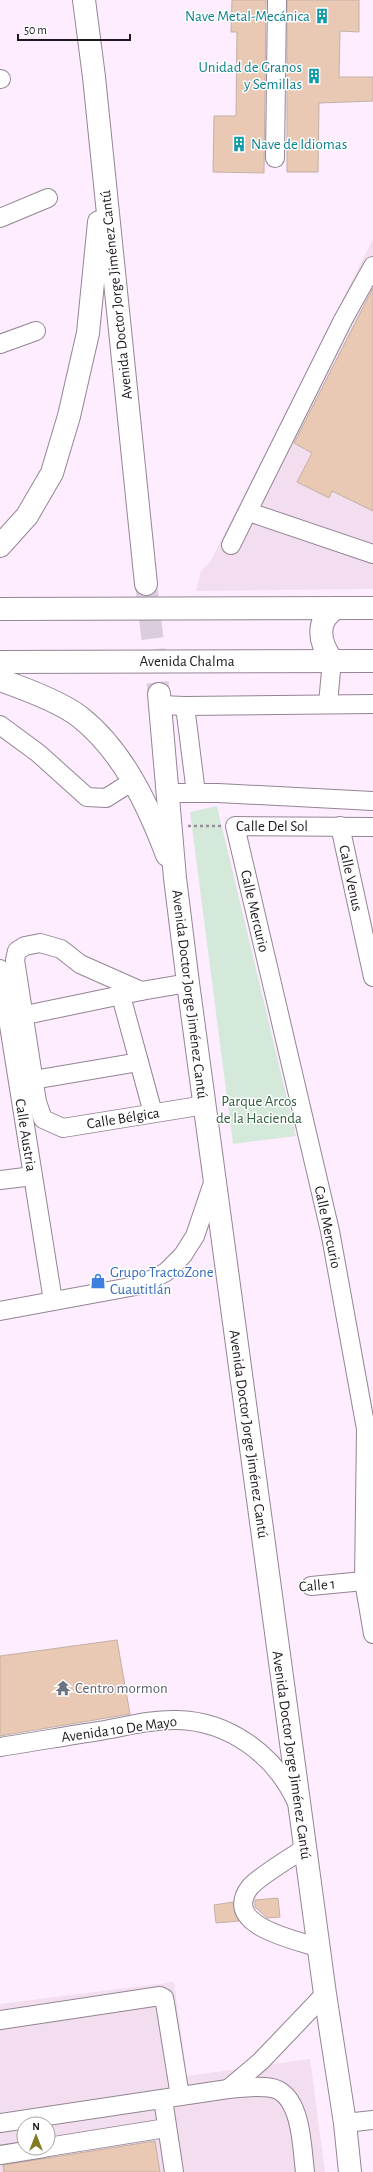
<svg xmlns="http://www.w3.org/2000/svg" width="373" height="2172" font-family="'Alegreya Sans',sans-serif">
<rect width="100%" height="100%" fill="#fdedfe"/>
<g fill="#f2deee" fill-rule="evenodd">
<polygon points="373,239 373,589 196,591 201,571 210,562"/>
<path d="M174 1982 187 2076 310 2059 325 2172H0V2004ZM24 2124H48V2148H24Z"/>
</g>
<polygon fill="#d5e9da" points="217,806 296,1136 233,1144 190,812"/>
<g fill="#e9c8b4" stroke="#c3b1a5">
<polygon points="232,0 266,0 264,173 213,172 214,116 236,116 237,32 231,32"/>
<polygon points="287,0 359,0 359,32 340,31 339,77 373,77 373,101 319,103 318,172 287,172"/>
<polygon points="373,288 373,511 332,491 329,498 297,482 312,453 294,443"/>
<polygon points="117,1640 130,1714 0,1736 0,1656"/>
<polygon points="278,1898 280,1917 267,1918 255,1907 255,1900"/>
<polygon points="233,1902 235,1914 239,1921 216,1923 214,1905"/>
<polygon points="155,2141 160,2172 4,2172 3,2165"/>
</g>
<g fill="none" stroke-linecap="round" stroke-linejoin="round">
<polyline stroke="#dccddd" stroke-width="22" stroke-dasharray="22 11" stroke-linecap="butt" points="146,584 159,694"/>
<g stroke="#938594" stroke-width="20">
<g id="minor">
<polyline points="0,79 1,79"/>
<polyline points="275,158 277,0"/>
<polyline points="0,218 48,198"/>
<polyline points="0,344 36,331"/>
<polyline points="249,512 373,554"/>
<polyline points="231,545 343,320 373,266"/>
<polyline points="328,704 332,660"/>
<polyline points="160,705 185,706 196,793"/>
<polyline points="185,706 373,704"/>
<polyline points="0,725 38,753 87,797 106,798 133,781"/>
<polyline points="168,793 218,793 373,801"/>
<polyline points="340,826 373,977"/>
<polyline points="373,827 235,826 330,1231 366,1429 364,1581 373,1634"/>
<polyline points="0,969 53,1301"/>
<polyline points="188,983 141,991 80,964 61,949 40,943 25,946 17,951 15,960 37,1102 43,1119 63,1128 205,1105"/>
<polyline points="121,996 153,1113"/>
<polyline points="11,1018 141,991"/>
<polyline points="33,1080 139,1062"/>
<polyline points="0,1180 33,1176"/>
<polyline points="0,1311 141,1285 166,1272 183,1255 195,1236 214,1180"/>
<polyline points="311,1586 364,1581"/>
<path d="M0 1747C33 1742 66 1736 99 1731 124 1727 151 1719 177 1720 229 1721 275 1755 296 1801"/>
<path d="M305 1848C293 1856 258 1877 250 1887 220 1926 297 1940 320 1948"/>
<polyline points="0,2020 160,1996 164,1998 165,2003 180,2096"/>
<polyline points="228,2089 261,2061 325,1994"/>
<polyline points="163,2099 174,2172"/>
<path d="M0 2123 228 2089C241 2088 266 2084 278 2090 302 2102 302 2149 305 2172"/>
<polyline points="345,2123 373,2120"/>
<polyline points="48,2147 166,2128"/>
<polyline points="0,2155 44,2148"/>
</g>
</g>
<g stroke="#938594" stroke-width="24">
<g id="major">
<polyline points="84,0 94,77 146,584"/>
<polyline points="0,546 27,516 52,473 69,416 88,333 99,222"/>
<polyline points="0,609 373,608"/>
<path d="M332 660C319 642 315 621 336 608"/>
<polyline points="0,662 373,661"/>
<path d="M0 680C23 688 61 702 80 717 123 751 148 805 167 855"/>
<polyline points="159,694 175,878 188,983 325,1994 345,2123 350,2172"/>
</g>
</g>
<polyline stroke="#998e9a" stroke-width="2.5" stroke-dasharray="3 3" stroke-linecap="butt" points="188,826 221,826"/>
<use href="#minor" stroke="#fff" stroke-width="18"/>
<use href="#major" stroke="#fff" stroke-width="22"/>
</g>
<defs>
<g id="building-bare" transform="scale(1.2)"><path d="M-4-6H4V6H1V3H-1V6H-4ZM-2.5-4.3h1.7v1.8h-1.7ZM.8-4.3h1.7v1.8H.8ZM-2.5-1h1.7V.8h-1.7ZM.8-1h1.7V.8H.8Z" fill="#0f9aa8" stroke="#fff" stroke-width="2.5" paint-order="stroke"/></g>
<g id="shop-bare" transform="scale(1.2)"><path d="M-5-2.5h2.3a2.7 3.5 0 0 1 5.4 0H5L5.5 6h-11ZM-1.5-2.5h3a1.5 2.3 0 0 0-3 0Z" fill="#3f7fe0" stroke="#fff" stroke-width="2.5" paint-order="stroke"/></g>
<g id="temple-bare" transform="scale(1.2)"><path d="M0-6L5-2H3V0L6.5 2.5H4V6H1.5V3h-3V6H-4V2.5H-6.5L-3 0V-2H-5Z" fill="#6b7280" stroke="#fff" stroke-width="2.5" paint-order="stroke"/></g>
</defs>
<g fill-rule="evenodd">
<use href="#building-bare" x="322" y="16"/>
<use href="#building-bare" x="314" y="76"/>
<use href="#building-bare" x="239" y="144"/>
<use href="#shop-bare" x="98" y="1281"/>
<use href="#temple-bare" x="63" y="1688"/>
</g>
<g text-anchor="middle" stroke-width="3" stroke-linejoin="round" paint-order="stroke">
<g font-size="15" fill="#0d838f" stroke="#fff" text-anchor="end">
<text x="310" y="21">Nave Metal-Mecánica</text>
<text x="302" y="72">Unidad de Granos<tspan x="302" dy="17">y Semillas</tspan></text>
<text x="251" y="149" text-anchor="start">Nave de Idiomas</text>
</g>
<g font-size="15" fill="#1e191f" stroke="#fff">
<text transform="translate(116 295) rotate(-96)" y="5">Avenida Doctor Jorge Jiménez Cantú</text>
<text x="187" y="666">Avenida Chalma</text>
<text x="272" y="831">Calle Del Sol</text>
<text transform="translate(351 878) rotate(78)" y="5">Calle Venus</text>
<text transform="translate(255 911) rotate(77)" y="5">Calle Mercurio</text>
<text transform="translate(190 994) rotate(83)" y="5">Avenida Doctor Jorge Jiménez Cantú</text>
<text transform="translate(123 1118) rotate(-9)" y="5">Calle Bélgica</text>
<text transform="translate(26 1135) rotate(81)" y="5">Calle Austria</text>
<text transform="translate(328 1227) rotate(78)" y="5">Calle Mercurio</text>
<text transform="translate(249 1434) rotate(82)" y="5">Avenida Doctor Jorge Jiménez Cantú</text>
<text transform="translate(317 1585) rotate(-5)" y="5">Calle 1</text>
<text transform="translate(119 1729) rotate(-8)" y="5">Avenida 10 De Mayo</text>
<text transform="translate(292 1755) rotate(82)" y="5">Avenida Doctor Jorge Jiménez Cantú</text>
</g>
<g font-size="15" fill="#2e5e3e" stroke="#fff">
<text x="259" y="1106">Parque Arcos<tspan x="259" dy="17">de la Hacienda</tspan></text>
</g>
<g font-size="15" fill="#366cbe" stroke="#fff" text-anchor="start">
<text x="110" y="1277">Grupo TractoZone<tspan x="110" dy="17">Cuautitlán</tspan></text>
</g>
<g font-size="15" fill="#5b616d" stroke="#fff" text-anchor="start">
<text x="75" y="1693">Centro mormon</text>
</g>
</g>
<g transform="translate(36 2136)"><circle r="19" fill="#ffffff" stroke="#a5a3a5"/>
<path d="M0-3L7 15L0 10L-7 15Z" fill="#817b21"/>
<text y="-6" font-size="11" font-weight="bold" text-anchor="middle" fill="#1e191f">N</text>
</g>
<path d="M18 34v6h112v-6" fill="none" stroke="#1e191f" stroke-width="2"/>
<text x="24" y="34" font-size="12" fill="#1e191f" stroke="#ffffff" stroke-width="3" paint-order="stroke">50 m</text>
</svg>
